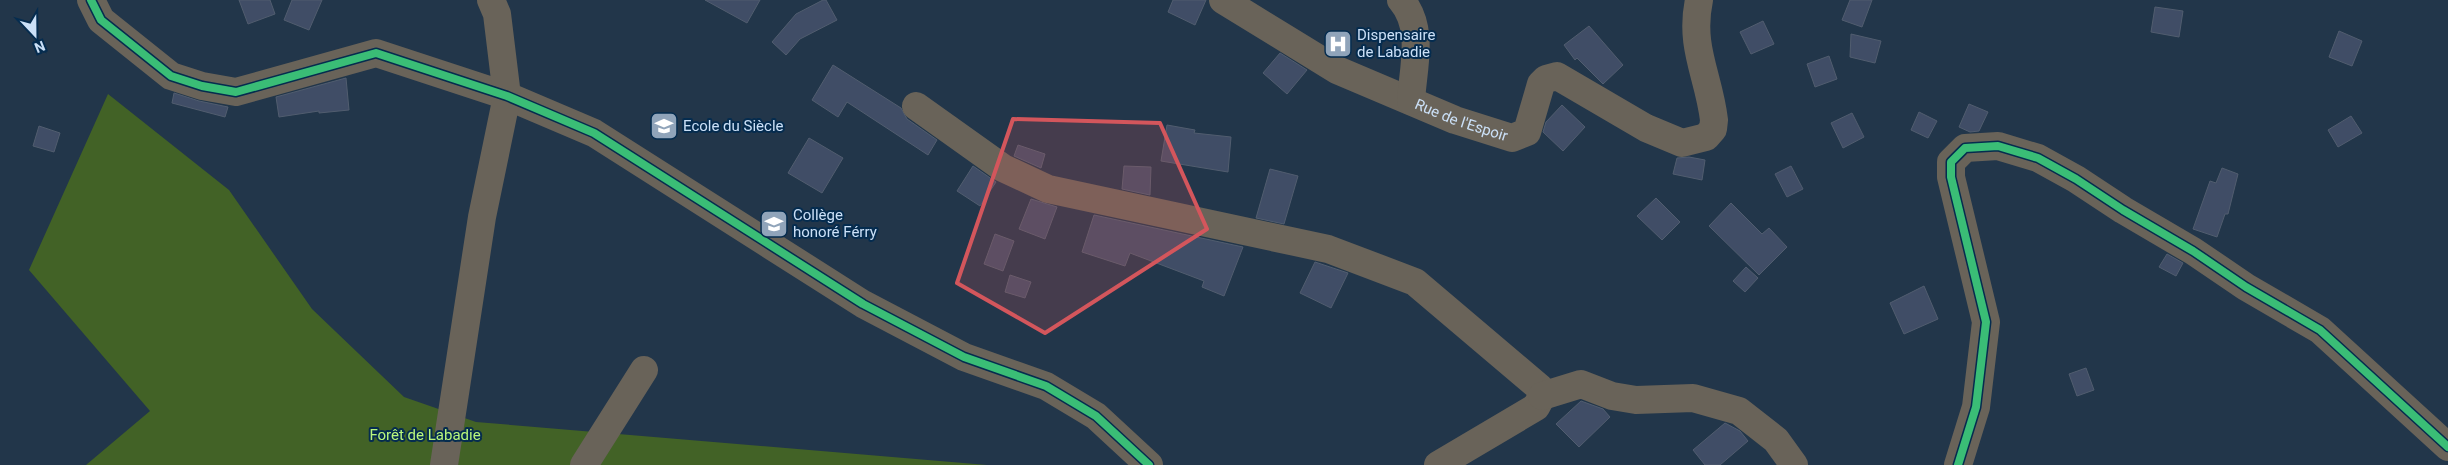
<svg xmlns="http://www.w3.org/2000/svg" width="2448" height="465" font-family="Roboto,sans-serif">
<rect width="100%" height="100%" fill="#22364a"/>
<polygon fill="#426226" points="108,94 229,190 312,309 404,397 476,422 987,465 86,465 150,411 29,270"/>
<g fill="#404d66" stroke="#515d6f">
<polygon points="239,0 270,0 275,14 248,24"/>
<polygon points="292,0 322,0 309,30 284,20"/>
<polygon points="705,0 760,0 747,23"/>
<polygon points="823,0 826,0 837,20 800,39 786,55 772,42 796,14"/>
<polygon points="1173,0 1206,0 1195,25 1168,12"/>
<polygon points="1850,0 1872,0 1862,27 1842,20"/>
<polygon points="2155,7 2183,11 2179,37 2151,32"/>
<polygon points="1763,21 1774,44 1751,54 1740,32"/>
<polygon points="1589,26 1623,65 1603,84 1577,58 1575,60 1564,45"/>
<polygon points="2339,31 2362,41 2352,66 2329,57"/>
<polygon points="1851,34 1881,41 1875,63 1850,57"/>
<polygon points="1280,53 1307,70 1287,94 1263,73"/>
<polygon points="1829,56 1837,79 1815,87 1807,64"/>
<polygon points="833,65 901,108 907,119 937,140 928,155 847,102 838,117 812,100"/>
<polygon points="346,78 349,110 319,113 319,111 279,117 276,97"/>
<polygon points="174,93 199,101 228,107 225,117 172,103"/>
<polygon points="1969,104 1988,112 1979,131 1970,132 1959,127"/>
<polygon points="1562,105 1585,127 1563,151 1543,132 1546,122"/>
<polygon points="1919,112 1937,121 1928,138 1911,130"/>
<polygon points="1852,113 1864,137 1843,148 1831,123"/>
<polygon points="2351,116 2362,133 2338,147 2328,130"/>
<polygon points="1167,125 1195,130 1194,133 1231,137 1228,172 1161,161"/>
<polygon points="39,126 60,133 54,152 33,146"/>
<polygon points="809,138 843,158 822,193 788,173"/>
<polygon points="1018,145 1045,154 1041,168 1014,156"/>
<polygon points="1689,157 1705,160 1702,180 1673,174 1677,158"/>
<polygon points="973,166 996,182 980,206 957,191"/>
<polygon points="1124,166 1151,167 1150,195 1122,189"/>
<polygon points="1791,166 1803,189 1787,197 1775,174"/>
<polygon points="2222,168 2238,174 2228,214 2225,214 2217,237 2193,229 2210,181 2216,183"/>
<polygon points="1270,169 1298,176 1284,224 1256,218"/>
<polygon points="1656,198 1680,222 1662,240 1637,216"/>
<polygon points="1031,199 1057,207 1045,239 1019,229"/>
<polygon points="1731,203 1762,234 1769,228 1787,247 1759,275 1709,226"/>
<polygon points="1094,215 1243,247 1224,296 1202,287 1204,281 1130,253 1125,266 1082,252"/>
<polygon points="995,234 1014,241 1003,271 984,264"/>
<polygon points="2167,254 2183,263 2176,276 2159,267"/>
<polygon points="1315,262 1348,273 1331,308 1300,293"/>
<polygon points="1746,267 1758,278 1745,292 1733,281"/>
<polygon points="1010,275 1031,282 1025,298 1005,292"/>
<polygon points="1924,286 1938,319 1904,334 1890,303"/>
<polygon points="2086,368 2094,390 2077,396 2069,374"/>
<polygon points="1581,401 1603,409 1610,417 1579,447 1556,424"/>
<polygon points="1725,423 1740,431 1748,441 1720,465 1705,465 1693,450"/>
</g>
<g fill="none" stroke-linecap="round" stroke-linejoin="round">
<g stroke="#696359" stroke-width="28">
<polyline points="91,0 101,20 171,76 202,86 236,92 376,53 507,96 594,133 863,304 964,357 1046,386 1096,416 1149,465"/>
<path id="s1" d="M1223 0 1337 70 1455 120 1512 138 1527 132 1541 84 1546 79 1557 76 1646 128 1682 143 1706 137 1713 129 1714 120C1709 76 1689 47 1699 0"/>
<path d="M1401 0C1425 28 1413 67 1411 101"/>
<polyline points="916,106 1003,168 1048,189 1328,249 1415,282 1540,388 1542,396 1536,407 1438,465"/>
<polyline points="1542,396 1581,384 1612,396 1636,400 1693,398 1739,411 1776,440 1794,465"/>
<polyline points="444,465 482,217 507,96 497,14 491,0"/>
<polyline points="584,465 644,370"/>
<polyline points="1958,465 1976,407 1986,322 1951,177 1951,162 1965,148 1998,146 2038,158 2076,179 2123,210 2193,251 2246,287 2320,330 2448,447"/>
</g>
<g stroke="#052c4f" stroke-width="11">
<g id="cycleway">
<polyline points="91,0 101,20 171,76 202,86 236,92 376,53 507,96 594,133 863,304 964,357 1046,386 1096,416 1149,465"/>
<polyline points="1958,465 1976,407 1986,322 1951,177 1951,162 1965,148 1998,146 2038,158 2076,179 2123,210 2193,251 2246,287 2320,330 2448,447"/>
</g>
</g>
<use href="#cycleway" stroke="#3abd76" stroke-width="8"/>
</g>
<path fill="#d3565c" fill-opacity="0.2" stroke="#d3565c" stroke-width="4" stroke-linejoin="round" d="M1013 119 1160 123 1207 229 1045 333 957 283Z"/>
<defs>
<g id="hospital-square" transform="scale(1.4375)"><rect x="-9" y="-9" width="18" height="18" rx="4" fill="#90a4ba" stroke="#052c4f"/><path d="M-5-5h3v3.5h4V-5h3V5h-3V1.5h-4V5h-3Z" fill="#fff"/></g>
<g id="school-square" transform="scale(1.4375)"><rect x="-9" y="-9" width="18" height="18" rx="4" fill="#90a4ba" stroke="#052c4f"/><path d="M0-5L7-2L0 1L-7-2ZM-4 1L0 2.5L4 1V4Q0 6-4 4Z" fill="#fff"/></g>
</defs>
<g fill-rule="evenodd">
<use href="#hospital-square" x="1338" y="44"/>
<use href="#school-square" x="664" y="126"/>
<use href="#school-square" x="774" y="224"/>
</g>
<g text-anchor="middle" stroke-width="4" stroke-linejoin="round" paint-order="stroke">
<g font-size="15" fill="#cbe0f7" stroke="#052c4f" text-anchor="start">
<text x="1357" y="40">Dispensaire<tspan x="1357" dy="17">de Labadie</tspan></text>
<text x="683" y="131">Ecole du Siècle</text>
<text x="793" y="220">Collège<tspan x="793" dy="17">honoré Férry</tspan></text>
</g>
<g font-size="15" fill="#cbe0f7" stroke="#052c4f">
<text dy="5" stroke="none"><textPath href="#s1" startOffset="268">Rue de l'Espoir</textPath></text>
</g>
<g font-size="15" fill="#b9f67c" stroke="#052c4f">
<text x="425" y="440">Forêt de Labadie</text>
</g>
</g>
<g transform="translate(35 35) rotate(158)" stroke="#052c4f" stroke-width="4" paint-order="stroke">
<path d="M0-4L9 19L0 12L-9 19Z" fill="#cbe0f7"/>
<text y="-8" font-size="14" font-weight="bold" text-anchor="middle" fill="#cbe0f7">N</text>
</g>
</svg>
